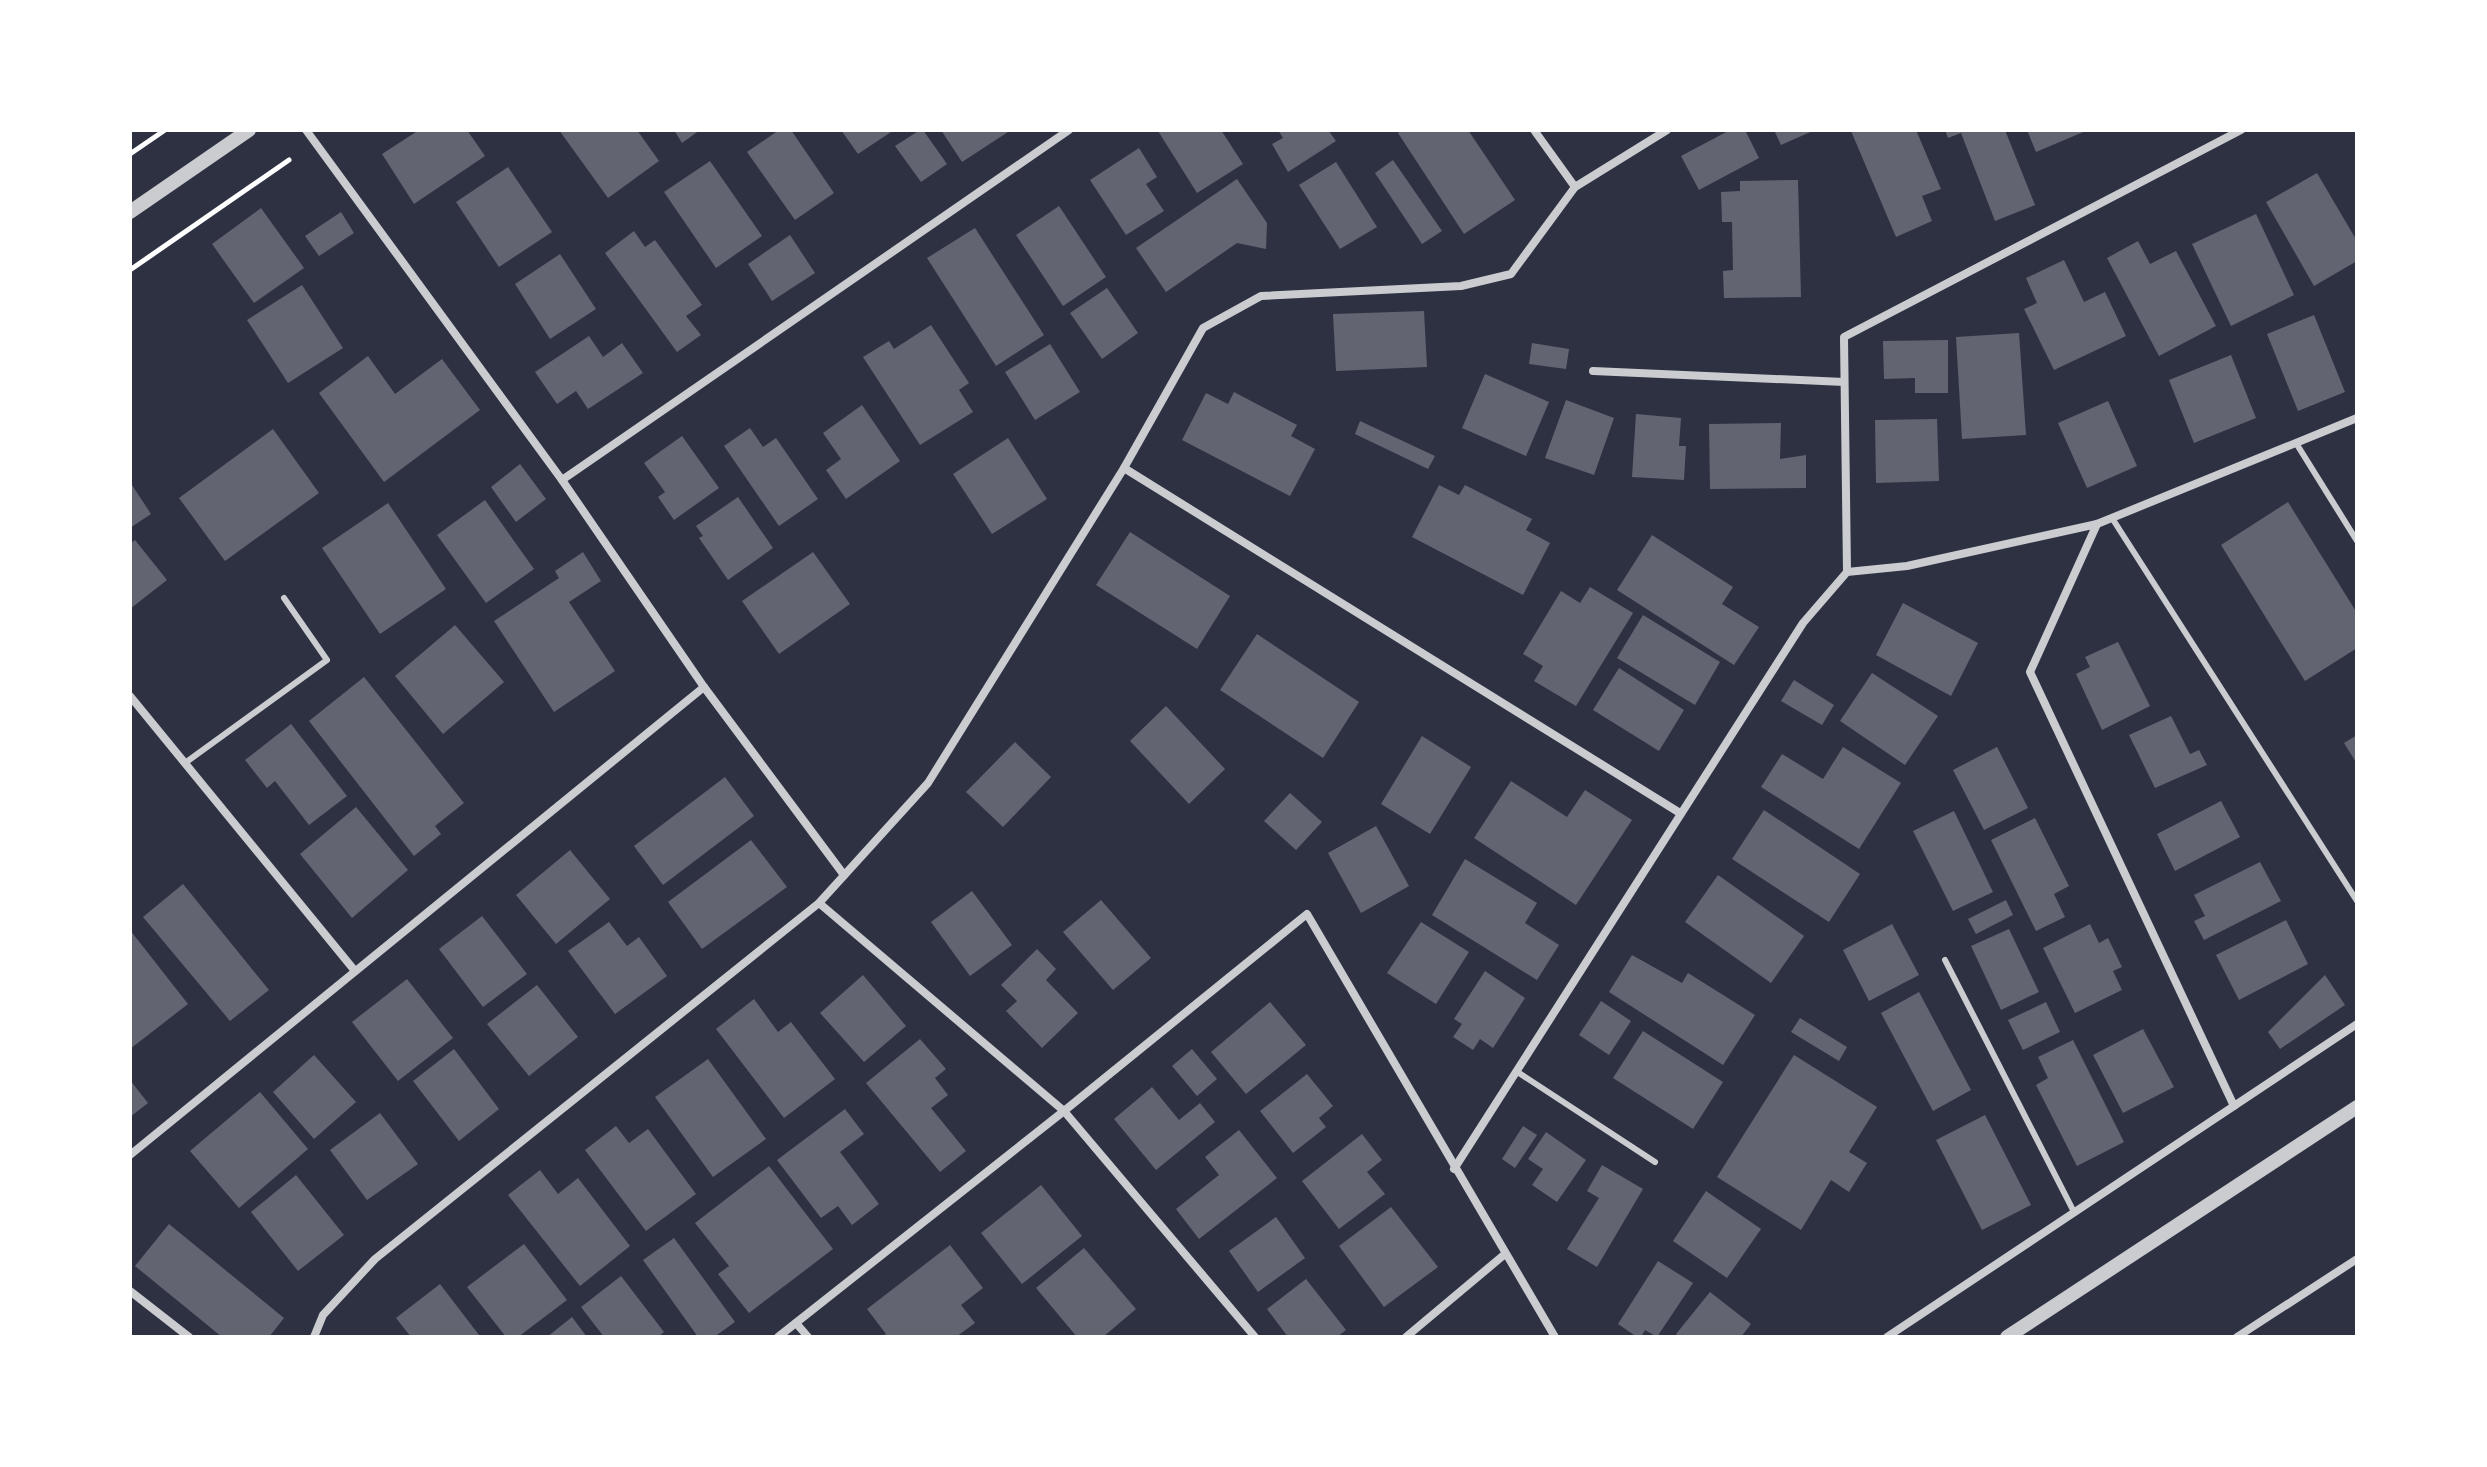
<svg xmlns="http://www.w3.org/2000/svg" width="2487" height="1467" font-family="'DejaVu Sans',sans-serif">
<rect width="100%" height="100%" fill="#2d3142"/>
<g fill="#626471">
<polygon points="419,130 467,130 485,156 414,204 382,154"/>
<polygon points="559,130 637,130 659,161 608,198"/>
<polygon points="674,130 700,130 682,143"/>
<polygon points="779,130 791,130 834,193 795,220 747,152"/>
<polygon points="841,130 894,130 858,154"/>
<polygon points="920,130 923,130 947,164 921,182 895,146"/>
<polygon points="941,130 1011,130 962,162"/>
<polygon points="1160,130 1221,130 1243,164 1197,193 1158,131"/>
<polygon points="1278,130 1328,130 1336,141 1288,172 1272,144 1283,138"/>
<polygon points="1402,130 1468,130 1515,200 1464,234 1398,133"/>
<polygon points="1730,130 1745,130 1759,158 1699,190 1681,156"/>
<polygon points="1774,130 1815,130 1781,145"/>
<polygon points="1916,130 1941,189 1922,196 1932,221 1896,237 1851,131"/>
<polygon points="1945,130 2005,130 2035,205 1995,221 1961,133 1948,138"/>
<polygon points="2027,130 2088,130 2036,152"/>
<polygon points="1139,148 1157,177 1146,184 1164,211 1126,235 1090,180"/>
<polygon points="1393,160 1442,231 1422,244 1375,173"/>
<polygon points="710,161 762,236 716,268 664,192"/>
<polygon points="1336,162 1377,227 1340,249 1299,185"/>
<polygon points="508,167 552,232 499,267 456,202"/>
<polygon points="2317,173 2357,241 2357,261 2314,286 2266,202"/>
<polygon points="1237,179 1267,223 1266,249 1237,243 1166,292 1136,248"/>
<polygon points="1798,180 1801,297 1724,298 1723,271 1733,270 1732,222 1722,222 1721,192 1740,191 1740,181"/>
<polygon points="1059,206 1106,277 1063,306 1016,235"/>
<polygon points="261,208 304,268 254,303 212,244"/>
<polygon points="341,212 354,233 319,256 305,236"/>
<polygon points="2256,214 2294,295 2231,326 2192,244"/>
<polygon points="975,228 1044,335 996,366 927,258"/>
<polygon points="634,231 645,247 655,240 702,305 686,316 701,335 677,352 605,253"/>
<polygon points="790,235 815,273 772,301 748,264"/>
<polygon points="2138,241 2150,264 2176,251 2216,326 2159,356 2107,258"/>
<polygon points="560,254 596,309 550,339 515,284"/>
<polygon points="2064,260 2084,302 2105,292 2126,336 2054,370 2024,309 2037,303 2026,278"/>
<polygon points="302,285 343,348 288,383 247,320"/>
<polygon points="1107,288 1138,333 1102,359 1070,313"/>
<polygon points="1424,311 1427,367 1336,371 1333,314"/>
<polygon points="2314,315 2345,392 2298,411 2267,334"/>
<polygon points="931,325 969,383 959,390 973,412 920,445 863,357 889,341 894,349"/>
<polygon points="2019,333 2026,435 1962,439 1956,337"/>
<polygon points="589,336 603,357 622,343 643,373 588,409 576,391 557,404 535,372"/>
<polygon points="1948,340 1948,393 1915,393 1915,378 1884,379 1883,341"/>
<polygon points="1532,343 1569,349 1566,369 1529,364"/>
<polygon points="1050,344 1080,392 1035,420 1005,372"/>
<polygon points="2231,355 2256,418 2194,443 2169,380"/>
<polygon points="368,356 395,394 442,359 480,410 384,482 319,393"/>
<polygon points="1485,374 1549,402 1526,456 1462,428"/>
<polygon points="1234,392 1297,425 1291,436 1315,449 1290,496 1182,440 1206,393 1228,404"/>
<polygon points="1566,400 1614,418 1594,475 1545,458"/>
<polygon points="2108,401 2137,466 2087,488 2058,423"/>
<polygon points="862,405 900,461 846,499 826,470 841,459 823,433"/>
<polygon points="1636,414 1681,418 1679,446 1686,446 1684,480 1632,477"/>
<polygon points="1937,419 1939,481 1876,483 1875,420"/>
<polygon points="1360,421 1435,456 1428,469 1355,434"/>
<polygon points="1781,423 1780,459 1806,455 1806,488 1710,489 1709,424"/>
<polygon points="750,428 763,447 776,438 818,499 779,526 724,446"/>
<polygon points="273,429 319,493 225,561 179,498"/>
<polygon points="682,436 719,488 674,520 658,497 665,492 644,463"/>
<polygon points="1008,438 1047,499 992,534 953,474"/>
<polygon points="520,464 546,499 516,522 491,487"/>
<polygon points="130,482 151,514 130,528"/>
<polygon points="1439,485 1459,495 1465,485 1532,519 1526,530 1550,543 1523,595 1412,537"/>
<polygon points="738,497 773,548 728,580 699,538 703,536 696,526"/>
<polygon points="485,500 534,569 486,603 437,535"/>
<polygon points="2288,502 2357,613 2357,648 2305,681 2221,545"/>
<polygon points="388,503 446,589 380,634 322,548"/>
<polygon points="1130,532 1230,596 1197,649 1096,585"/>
<polygon points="1652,535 1733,587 1722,604 1759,627 1734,665 1617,590"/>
<polygon points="135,540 167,580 130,609 130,544"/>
<polygon points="583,552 601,581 569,602 615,671 554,712 494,621 559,578 555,571"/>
<polygon points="813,552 850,604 779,654 742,601"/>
<polygon points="1590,587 1633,613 1576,706 1534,681 1543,666 1523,654 1561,591 1580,603"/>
<polygon points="1903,603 1978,643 1951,696 1876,655"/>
<polygon points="1643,615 1720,662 1695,705 1617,658"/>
<polygon points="455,625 504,682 443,734 395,676"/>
<polygon points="1257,634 1359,702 1323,758 1220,690"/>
<polygon points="2118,642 2150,706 2102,730 2076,674 2090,667 2085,657"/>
<polygon points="1619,668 1684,710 1659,751 1593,710"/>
<polygon points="1872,673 1938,716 1905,765 1840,721"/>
<polygon points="364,677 464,803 435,826 441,834 414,856 309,721"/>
<polygon points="1794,680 1834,705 1822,725 1781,701"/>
<polygon points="1166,706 1225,769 1189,804 1130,741"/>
<polygon points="2171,716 2190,754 2199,750 2207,765 2155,788 2129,735"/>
<polygon points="291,724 347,796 309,825 275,781 267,788 245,760"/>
<polygon points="2357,735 2357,764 2344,743"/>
<polygon points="1422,736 1471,767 1430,834 1381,804"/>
<polygon points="1015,742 1051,777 1003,827 966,792"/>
<polygon points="1843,747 1901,783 1859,849 1761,787 1782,754 1823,779"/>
<polygon points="1997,747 2028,808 1984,830 1953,770"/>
<polygon points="725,777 754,816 663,885 634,846"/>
<polygon points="1511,781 1567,817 1585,790 1632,820 1576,905 1474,838"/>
<polygon points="1290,793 1322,822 1296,850 1264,821"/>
<polygon points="2221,801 2240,837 2175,871 2157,834"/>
<polygon points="356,807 408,870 352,918 300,854"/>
<polygon points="1764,810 1860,874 1829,922 1732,859"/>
<polygon points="1954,811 1993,892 1953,911 1913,831"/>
<polygon points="2035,818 2069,886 2054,894 2065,917 2036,931 1991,840"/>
<polygon points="1376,826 1409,886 1361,913 1328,853"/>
<polygon points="751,840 787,887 702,949 668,902"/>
<polygon points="570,850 610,899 556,944 516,895"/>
<polygon points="1465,859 1537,903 1525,923 1559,945 1537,980 1432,915"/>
<polygon points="2260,862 2281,901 2204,940 2194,921 2205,916 2194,895"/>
<polygon points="1718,875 1804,936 1771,983 1685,922"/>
<polygon points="183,884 269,990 230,1021 143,917"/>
<polygon points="972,891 1012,945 970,976 931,922"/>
<polygon points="1101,900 1151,958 1113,990 1063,932"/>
<polygon points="2006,900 2013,915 1976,934 1968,919"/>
<polygon points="482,916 527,974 483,1007 439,949"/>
<polygon points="2286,920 2308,964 2239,1000 2216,955"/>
<polygon points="609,922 627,946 639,937 667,976 615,1014 568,951"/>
<polygon points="1421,922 1469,952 1436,1004 1387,973"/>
<polygon points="1892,924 1919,975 1869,1001 1843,950"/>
<polygon points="2090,924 2099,943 2108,938 2122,967 2113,971 2122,990 2075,1013 2043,948"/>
<polygon points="2009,929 2039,992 2001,1010 1971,946"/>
<polygon points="130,930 188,1004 130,1049"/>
<polygon points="1037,949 1056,969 1046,980 1078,1013 1042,1048 1006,1011 1017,1001 1001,985"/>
<polygon points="1632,955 1682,983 1688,973 1755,1015 1723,1065 1609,992"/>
<polygon points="1485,971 1525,998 1493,1048 1480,1039 1473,1050 1453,1037 1462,1024 1454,1019"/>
<polygon points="863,975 906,1026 864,1062 820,1013"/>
<polygon points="2325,975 2345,1005 2280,1049 2268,1032"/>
<polygon points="407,979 453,1038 398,1081 352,1022"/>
<polygon points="537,985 578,1037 529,1076 487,1024"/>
<polygon points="1919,992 1971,1090 1933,1111 1881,1013"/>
<polygon points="754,999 778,1032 791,1022 835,1079 784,1118 716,1029"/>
<polygon points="1601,1001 1631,1021 1609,1055 1579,1035"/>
<polygon points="1270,1002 1306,1045 1246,1094 1211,1052"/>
<polygon points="2046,1002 2060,1032 2023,1050 2008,1020"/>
<polygon points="1800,1018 1847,1047 1839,1061 1791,1032"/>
<polygon points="2143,1029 2174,1087 2123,1113 2093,1055"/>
<polygon points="1643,1031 1723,1082 1693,1129 1613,1078"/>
<polygon points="920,1039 946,1069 935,1078 948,1095 931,1108 966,1151 940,1172 866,1083"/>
<polygon points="2073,1040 2124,1142 2077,1166 2036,1085 2048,1078 2038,1057"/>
<polygon points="454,1049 499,1109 459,1141 413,1081"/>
<polygon points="1192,1049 1217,1079 1197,1096 1172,1066"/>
<polygon points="314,1055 356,1102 314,1139 273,1092"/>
<polygon points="1794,1055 1877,1107 1849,1152 1867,1163 1849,1192 1831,1180 1801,1230 1717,1177"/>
<polygon points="708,1059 766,1139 713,1177 655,1097"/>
<polygon points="1307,1074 1333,1106 1319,1118 1326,1127 1293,1153 1260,1111"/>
<polygon points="130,1080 148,1103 130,1117"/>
<polygon points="1152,1087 1179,1120 1200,1103 1215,1122 1156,1170 1114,1119"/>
<polygon points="260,1092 308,1149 239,1208 190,1151"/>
<polygon points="845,1109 864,1134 840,1152 879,1204 852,1225 838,1206 821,1218 777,1160"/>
<polygon points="380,1113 418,1164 367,1200 330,1150"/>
<polygon points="1985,1115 2031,1205 1982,1230 1936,1140"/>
<polygon points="616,1126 629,1143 648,1129 696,1194 646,1231 585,1150"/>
<polygon points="1523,1126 1537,1135 1515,1168 1502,1159"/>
<polygon points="1239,1130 1277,1178 1199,1239 1176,1209 1219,1175 1205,1157"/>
<polygon points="1546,1132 1586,1160 1557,1202 1532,1185 1543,1169 1528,1159"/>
<polygon points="1362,1134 1382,1160 1367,1172 1385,1194 1339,1229 1302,1181"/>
<polygon points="1602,1165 1643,1189 1597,1267 1567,1249 1599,1198 1587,1191"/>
<polygon points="769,1166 833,1249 749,1313 718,1274 729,1266 695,1223"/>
<polygon points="540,1170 558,1194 578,1178 630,1246 580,1286 508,1195"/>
<polygon points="296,1175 344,1235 298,1271 251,1212"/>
<polygon points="1041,1185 1082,1236 1022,1284 981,1233"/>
<polygon points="1706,1191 1761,1229 1727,1278 1673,1241"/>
<polygon points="1391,1207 1438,1267 1384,1307 1339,1246"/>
<polygon points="1276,1217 1305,1258 1258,1292 1229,1251"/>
<polygon points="169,1224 284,1318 269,1337 222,1337 135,1266"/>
<polygon points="674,1238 735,1322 714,1337 698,1337 643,1260"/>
<polygon points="524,1244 567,1300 518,1337 506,1337 467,1287"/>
<polygon points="950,1245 983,1288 961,1305 975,1323 956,1337 881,1337 886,1334 867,1309"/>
<polygon points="1084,1248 1136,1309 1103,1337 1077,1337 1036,1288"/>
<polygon points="1658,1261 1693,1283 1657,1337 1645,1330 1641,1337 1637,1337 1618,1324"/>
<polygon points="621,1276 664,1332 658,1337 604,1337 581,1307"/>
<polygon points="1306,1279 1346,1330 1337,1337 1288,1337 1267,1309"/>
<polygon points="440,1284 479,1335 476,1337 411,1337 396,1318"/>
<polygon points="1710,1292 1751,1324 1741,1337 1680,1337 1676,1334"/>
<polygon points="572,1317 587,1337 547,1337"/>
</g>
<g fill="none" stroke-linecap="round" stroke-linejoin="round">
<g stroke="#fff" stroke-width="5">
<polyline points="130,154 165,130"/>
<polyline points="130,270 289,160"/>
</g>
<g stroke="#caccd0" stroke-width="6">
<polyline points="2296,443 2357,541"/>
<polyline points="2112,518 2357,901"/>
<polyline points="185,763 327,660 284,598"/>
<polyline points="1945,960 2074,1212"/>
<polyline points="1516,1071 1655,1162"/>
</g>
<g stroke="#caccd0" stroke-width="8">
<polyline points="306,130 562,480 704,687 844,875"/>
<polyline points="1534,130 1575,187"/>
<polyline points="1593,371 1844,382"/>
<polyline points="1124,468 1680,813"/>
<polyline points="562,480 1069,130"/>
<polyline points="2097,524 2030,672 2234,1106"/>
<polyline points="1847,572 1844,337 2241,130"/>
<polyline points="130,696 355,971"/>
<polyline points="819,903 1064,1111 1255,1337"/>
<polyline points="130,1155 704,687"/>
<polyline points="1454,1169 1803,623 1847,572 1907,566 2097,524 2357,418"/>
<polyline points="130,1291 189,1337"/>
<polyline points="796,1323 808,1337"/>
<polyline points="314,1337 323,1315 375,1259 819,903 928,783 1124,468 1203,328 1261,296 1461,286 1511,274 1575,187 1667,130"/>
<polyline points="778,1337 1064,1111 1307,914 1555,1337"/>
<polyline points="1406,1337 1505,1254"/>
<polyline points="1887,1337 2357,1024"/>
<polyline points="2237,1337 2357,1259"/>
</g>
<g stroke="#caccd0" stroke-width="14">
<polyline points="130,212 249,130"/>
<polyline points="2007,1337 2357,1107"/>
</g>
</g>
<rect width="2487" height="1467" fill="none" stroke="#ffffff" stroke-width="264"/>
</svg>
